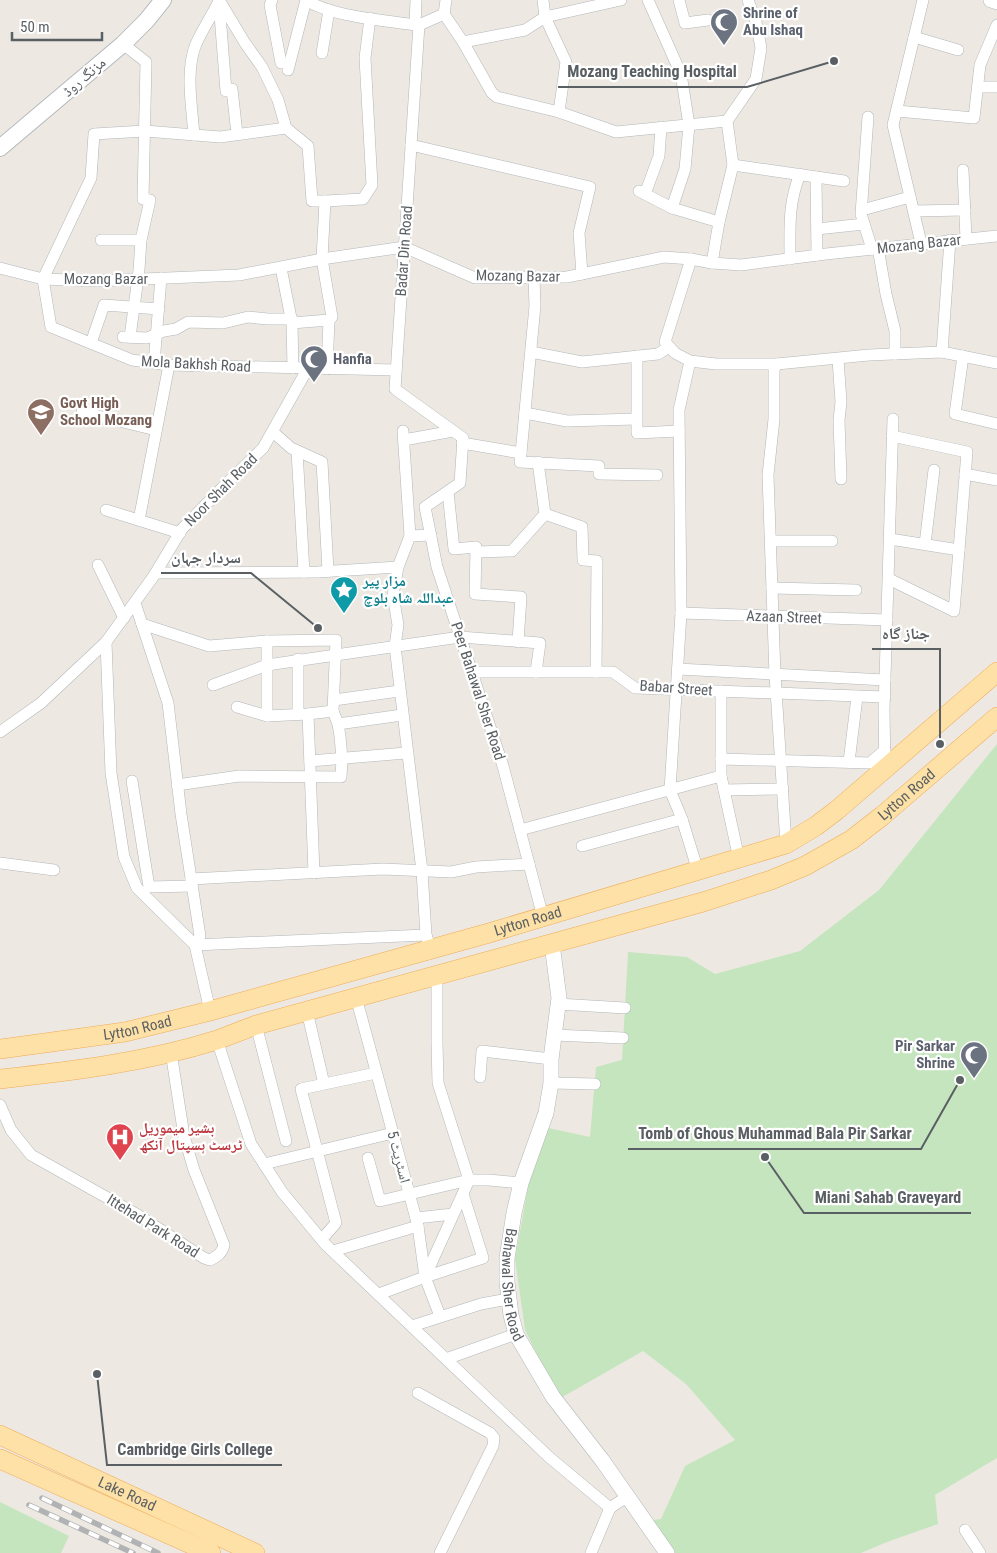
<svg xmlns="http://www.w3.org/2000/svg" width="997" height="1553" font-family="'Roboto Condensed','Noto Naskh Arabic',sans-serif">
<rect width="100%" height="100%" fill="#ede9e2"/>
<g fill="#c5e5be">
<polygon points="997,744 997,1458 935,1495 938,1524 887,1542 861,1553 667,1553 645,1521 661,1519 685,1466 735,1440 686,1384 643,1351 559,1399 525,1330 515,1259 539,1126 590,1137 596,1067 622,1060 628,952 687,957 715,974 800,951 879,890"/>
<polygon points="0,1502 69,1536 61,1553 0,1553"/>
</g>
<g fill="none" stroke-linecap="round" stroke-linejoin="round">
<g stroke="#b3b6b9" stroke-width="12">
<g id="minor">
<polyline points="219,0 245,43 262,67 278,100 286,128 308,146 312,201 325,201 322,259 332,317 329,320"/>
<polyline points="272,0 270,5 281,63"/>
<path d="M306 0C333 17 383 20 415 25L416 0"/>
<polyline points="446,0 444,14 419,25 395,389 463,438 460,483 425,507 437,567 503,766 543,917"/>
<polyline points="543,0 545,17 566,62 559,112"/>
<polyline points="648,0 681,74 689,125 685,169 672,208"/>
<polyline points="679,0 685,23 708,20"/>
<polyline points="219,2 226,91 232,89 237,134"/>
<polyline points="444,14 463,42 492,93 497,97 559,112 616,132 727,121"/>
<polyline points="914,37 958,50"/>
<polyline points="463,42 525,30 545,17 621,0"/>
<polyline points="123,44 146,62 143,199 150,200 141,240 139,270 130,337"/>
<polyline points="322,53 329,10"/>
<polyline points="288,70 306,0"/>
<polyline points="978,87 997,87"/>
<polyline points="897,111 974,118 980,65 997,25"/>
<polyline points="868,117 861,214 872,249"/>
<path d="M194 135C192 108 185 70 196 44 202 30 211 17 218 3"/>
<polyline points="411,145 590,187 579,233 582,274"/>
<polyline points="733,165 844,181"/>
<polyline points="963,170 966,239"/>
<polyline points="816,177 817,255"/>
<polyline points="639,191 672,208 719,222"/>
<polyline points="645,194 659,156 661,127"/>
<polyline points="325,201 363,199 372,185 365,58 370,18"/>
<polyline points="862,210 910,197"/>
<polyline points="914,211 965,210"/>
<polyline points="817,229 864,224"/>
<polyline points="101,240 141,240"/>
<polyline points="921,243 893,125 923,0"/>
<polyline points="878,248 886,294 895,331 895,354"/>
<polyline points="691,259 665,342 675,353 690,361 716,364 777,364 869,355 942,352 997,363"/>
<path d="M790 259C790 227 788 204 800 174"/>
<polyline points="712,263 719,222 733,165 727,121 756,79 761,48 756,22 748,0"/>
<polyline points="0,268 43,279 96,281 239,275 322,259 404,247 475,278 567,277 664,257 691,259 712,263 741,265 826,254 997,236"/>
<polyline points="281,268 292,323 293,368"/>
<polyline points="43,279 51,327 132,360 169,365 396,370"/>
<polyline points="43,279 91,178 94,134 145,131 220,137 286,128"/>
<polyline points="292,323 329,320 327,369"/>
<polyline points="123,337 147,338 164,331 176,329 188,322 223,323 248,317 268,319 292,319"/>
<polyline points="91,343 104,305 159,309"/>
<polyline points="531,352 582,362 658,354 669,347"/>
<polyline points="942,352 950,240"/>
<polyline points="637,356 637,433 679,431"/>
<polyline points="963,356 955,414 997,424"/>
<polyline points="838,359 841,402 839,420 841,479"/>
<polyline points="154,363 161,278"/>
<polyline points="777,364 774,369 774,419 768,475 775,675 786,844"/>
<polyline points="82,412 156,430"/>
<polyline points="525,413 567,421 636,419"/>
<polyline points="403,431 410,536"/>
<polyline points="273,432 291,448 322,462 328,571"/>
<polyline points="404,440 453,431"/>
<polyline points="462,443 521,453 520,462 599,466 599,474 657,475"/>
<polyline points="297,451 304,572"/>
<polyline points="521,453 535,306 534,278"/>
<polyline points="538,462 545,514 582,527 583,560 597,561 596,672"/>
<polyline points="965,474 997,480"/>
<polyline points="448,492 454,549 476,547 475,594 521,597 518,642"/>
<polyline points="106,510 180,533"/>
<polyline points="139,520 169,365"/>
<polyline points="890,539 959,550"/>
<polyline points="771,541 832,541"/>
<polyline points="925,544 934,470"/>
<polyline points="476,552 512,551 545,514"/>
<polyline points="98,565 124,618"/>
<polyline points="398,567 393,595 398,625 395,646 422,871 426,935 431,950"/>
<polyline points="156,573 318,572 398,567 410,536 431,535"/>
<polyline points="889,579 954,611 967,452 892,436"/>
<polyline points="772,588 856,590"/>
<polyline points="135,603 168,703 181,814 200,936 195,945"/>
<polyline points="681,613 887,620"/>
<polyline points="142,624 209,646 267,641 336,640 333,711 338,724 340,736 342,759 341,777 239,776 177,785"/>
<polyline points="106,642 111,773 124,857 137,888 195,945 210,1011"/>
<polyline points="298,659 298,714"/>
<polyline points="678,669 885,680"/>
<polyline points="472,672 613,672 635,688 885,697"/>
<polyline points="213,685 267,665 460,637 540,643 536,672"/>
<polyline points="721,691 721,776 739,859"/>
<polyline points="334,700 399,691"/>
<polyline points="237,707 267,716 308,714 333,711"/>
<polyline points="308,714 314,873"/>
<polyline points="267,716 267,641"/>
<polyline points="338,724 402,715"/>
<polyline points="0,732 41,703 106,642 153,577 182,529 221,489 263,448 308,368"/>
<polyline points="721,759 870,763 885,750"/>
<polyline points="310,761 406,753"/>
<polyline points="849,762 857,697"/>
<polyline points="885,769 884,710 893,419"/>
<polyline points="132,781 149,887 192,886"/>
<polyline points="724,790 783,789"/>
<polyline points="682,819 698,871"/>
<polyline points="520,830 721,776"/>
<polyline points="582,846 682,819 670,790 681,613 679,410 690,361"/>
<polyline points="0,863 54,870"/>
<polyline points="191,879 383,869 451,872 476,867 529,864"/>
<polyline points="195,945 426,935"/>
<polyline points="356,997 418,1226 425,1277 440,1316"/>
<polyline points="558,1004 625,1008"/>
<polyline points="307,1011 324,1084"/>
<polyline points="256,1025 286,1141"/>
<polyline points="554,1035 623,1038"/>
<polyline points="217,1040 251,1144 282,1192 325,1244 549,1457 610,1508 628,1496"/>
<polyline points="480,1077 482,1051 551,1059"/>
<polyline points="551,1083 595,1084"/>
<path d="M0 1105 11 1130 31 1155 138 1215 204 1258 210 1260C218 1256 222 1253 224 1245L194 1170 184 1136 171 1052"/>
<polyline points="368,1158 380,1201 469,1180 489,1180 521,1183"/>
<polyline points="264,1164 393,1133"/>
<polyline points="416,1218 453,1214"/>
<polyline points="322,1239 336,1223 301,1089 376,1073"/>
<polyline points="333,1251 418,1226"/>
<polyline points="425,1277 483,1258 463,1194"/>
<polyline points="379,1294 425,1277 469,1180 438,1083 437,1043 437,974"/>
<polyline points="412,1326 481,1304 508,1299"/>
<polyline points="446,1359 516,1334"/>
<polyline points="418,1393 490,1433 494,1438 493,1446 440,1553"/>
<polyline points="965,1530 980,1553"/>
<polyline points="591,1553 610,1508"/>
</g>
</g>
<g stroke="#b3b6b9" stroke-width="16">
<g id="tertiary">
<polyline points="991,0 997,2"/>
<path id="s1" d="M552 944 559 998 551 1059V1083L546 1113 521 1183 514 1213 507 1258V1282L511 1315 516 1334 553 1397 602 1460 667 1553"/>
</g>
</g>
<g stroke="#b4b8bc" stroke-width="18">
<polyline id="secondary" points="0,148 123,44 147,20 163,0"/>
</g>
<g stroke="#f0ab58" stroke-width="20">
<g id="primary">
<path id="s2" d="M0 1049 125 1032 210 1011 489 933 786 844 816 826 837 810 997 672"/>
<path id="s3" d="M0 1079C73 1071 147 1062 217 1040 230 1035 243 1030 256 1025L703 902 771 880 805 866 851 840 882 816 997 717"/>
<path id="s4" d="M0 1435 255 1553"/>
<polyline points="0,1459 211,1553"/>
</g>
</g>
<use href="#minor" stroke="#fff" stroke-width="11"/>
<use href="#tertiary" stroke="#fff" stroke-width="15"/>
<use href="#secondary" stroke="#fff" stroke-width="16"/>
<use href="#primary" stroke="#fee1a6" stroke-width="19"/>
<g stroke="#b1b2b3" stroke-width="5.5">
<g id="rail">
<polyline points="42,1498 158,1553"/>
<polyline points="29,1505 133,1553"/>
</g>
</g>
<use href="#rail" stroke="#fff" stroke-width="4" stroke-dasharray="11" stroke-linecap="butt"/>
</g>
<defs>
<g id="mosque-pin" transform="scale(1.4375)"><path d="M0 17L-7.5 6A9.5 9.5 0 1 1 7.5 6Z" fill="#6b7280" stroke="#fff"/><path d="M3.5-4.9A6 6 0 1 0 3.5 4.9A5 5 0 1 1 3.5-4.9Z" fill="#fff"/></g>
<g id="school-pin" transform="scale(1.4375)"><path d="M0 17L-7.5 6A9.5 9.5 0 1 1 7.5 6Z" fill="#8d6e63" stroke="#fff"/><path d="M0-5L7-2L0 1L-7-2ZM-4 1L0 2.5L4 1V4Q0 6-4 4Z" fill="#fff"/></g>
<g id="sight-pin" transform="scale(1.4375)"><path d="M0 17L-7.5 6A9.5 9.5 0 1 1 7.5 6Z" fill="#0f9aa8" stroke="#fff"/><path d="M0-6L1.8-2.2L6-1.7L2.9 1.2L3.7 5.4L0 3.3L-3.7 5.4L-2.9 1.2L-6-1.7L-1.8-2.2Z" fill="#fff"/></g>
<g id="hospital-pin" transform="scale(1.4375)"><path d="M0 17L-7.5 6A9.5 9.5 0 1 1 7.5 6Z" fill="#e0444e" stroke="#fff"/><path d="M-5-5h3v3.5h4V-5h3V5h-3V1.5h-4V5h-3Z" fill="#fff"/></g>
</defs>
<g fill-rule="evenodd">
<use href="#mosque-pin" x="724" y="22"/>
<use href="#mosque-pin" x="314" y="359"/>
<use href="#school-pin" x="41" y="412"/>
<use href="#sight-pin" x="344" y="590"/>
<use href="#mosque-pin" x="974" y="1055"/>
<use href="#hospital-pin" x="120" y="1137"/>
</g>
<g text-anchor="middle" stroke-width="4.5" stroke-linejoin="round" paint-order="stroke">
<g font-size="15" font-weight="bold" fill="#5b616d" stroke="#fff" text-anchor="start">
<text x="743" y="18">Shrine of<tspan x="743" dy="17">Abu Ishaq</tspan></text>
<text x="333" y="364">Hanfia</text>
<text x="955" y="1051" text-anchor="end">Pir Sarkar<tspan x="955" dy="17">Shrine</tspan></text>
</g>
<g font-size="15" fill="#5a5f63" stroke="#fff">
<text transform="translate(84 77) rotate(-41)" y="5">مزنگ روڈ</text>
<text transform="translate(919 244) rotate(-6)" y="5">Mozang Bazar</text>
<text transform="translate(404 251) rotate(-86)" y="5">Badar Din Road</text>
<text transform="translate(518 276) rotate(1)" y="5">Mozang Bazar</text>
<text x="106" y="284">Mozang Bazar</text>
<text transform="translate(196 364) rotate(3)" y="5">Mola Bakhsh Road</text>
<text transform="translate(221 490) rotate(-45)" y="5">Noor Shah Road</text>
<text transform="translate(784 617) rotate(2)" y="5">Azaan Street</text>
<text transform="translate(676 688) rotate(4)" y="5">Babar Street</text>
<text transform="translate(478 691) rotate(72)" y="5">Peer Bahawal Sher Road</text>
<text dy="5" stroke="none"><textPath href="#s3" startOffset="959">Lytton Road</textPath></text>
<text dy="5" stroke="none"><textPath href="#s2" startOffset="544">Lytton Road</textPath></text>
<text dy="5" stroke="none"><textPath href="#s2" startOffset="139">Lytton Road</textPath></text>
<text transform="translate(399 1157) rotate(75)" y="5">اسٹریٹ 5</text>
<text transform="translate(153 1226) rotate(32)" y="5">Ittehad Park Road</text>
<text dy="5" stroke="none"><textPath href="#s1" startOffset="348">Bahawal Sher Road</textPath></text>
<text dy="5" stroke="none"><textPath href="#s4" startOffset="140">Lake Road</textPath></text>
</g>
<g font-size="15" font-weight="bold" fill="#785e54" stroke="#fff" text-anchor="start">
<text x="60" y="408">Govt High<tspan x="60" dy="17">School Mozang</tspan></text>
</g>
<g font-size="15" font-weight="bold" fill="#0d838f" stroke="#fff" text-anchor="start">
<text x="363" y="586">مزار پیر<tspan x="363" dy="17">عبداللہ شاہ بلوچ</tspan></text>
</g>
<g font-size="15" font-weight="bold" fill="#be3a42" stroke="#fff" text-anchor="start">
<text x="139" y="1133">بشیر میموریل<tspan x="139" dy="17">ٹرسٹ ہسپتال آنکھ</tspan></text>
</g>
</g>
<path fill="none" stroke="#5a5f63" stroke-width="2" d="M834 61L747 87H558M318 628L251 573H161M940 744L940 649H872M960 1080L921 1149H628M765 1157L804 1213H971M97 1374L107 1465H282"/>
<g fill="#5a5f63" stroke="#fff" stroke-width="2">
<circle cx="834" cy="61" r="5"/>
<circle cx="318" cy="628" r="5"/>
<circle cx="940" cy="744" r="5"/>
<circle cx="960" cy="1080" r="5"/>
<circle cx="765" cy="1157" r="5"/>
<circle cx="97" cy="1374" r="5"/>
</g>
<g font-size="16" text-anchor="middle" font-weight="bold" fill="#5a5f63" stroke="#fff" stroke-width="4.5" stroke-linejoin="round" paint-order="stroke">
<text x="652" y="77">Mozang Teaching Hospital</text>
<text x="206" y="563">سردار جہان</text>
<text x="906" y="639">جناز گاہ</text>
<text x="775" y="1139">Tomb of Ghous Muhammad Bala Pir Sarkar</text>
<text x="888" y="1203">Miani Sahab Graveyard</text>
<text x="195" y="1455">Cambridge Girls College</text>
</g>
<path d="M12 32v8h90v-8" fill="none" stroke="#5a5f63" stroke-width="2.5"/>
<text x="20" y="32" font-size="15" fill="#5a5f63" stroke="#ffffff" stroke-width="4" paint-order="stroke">50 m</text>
</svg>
